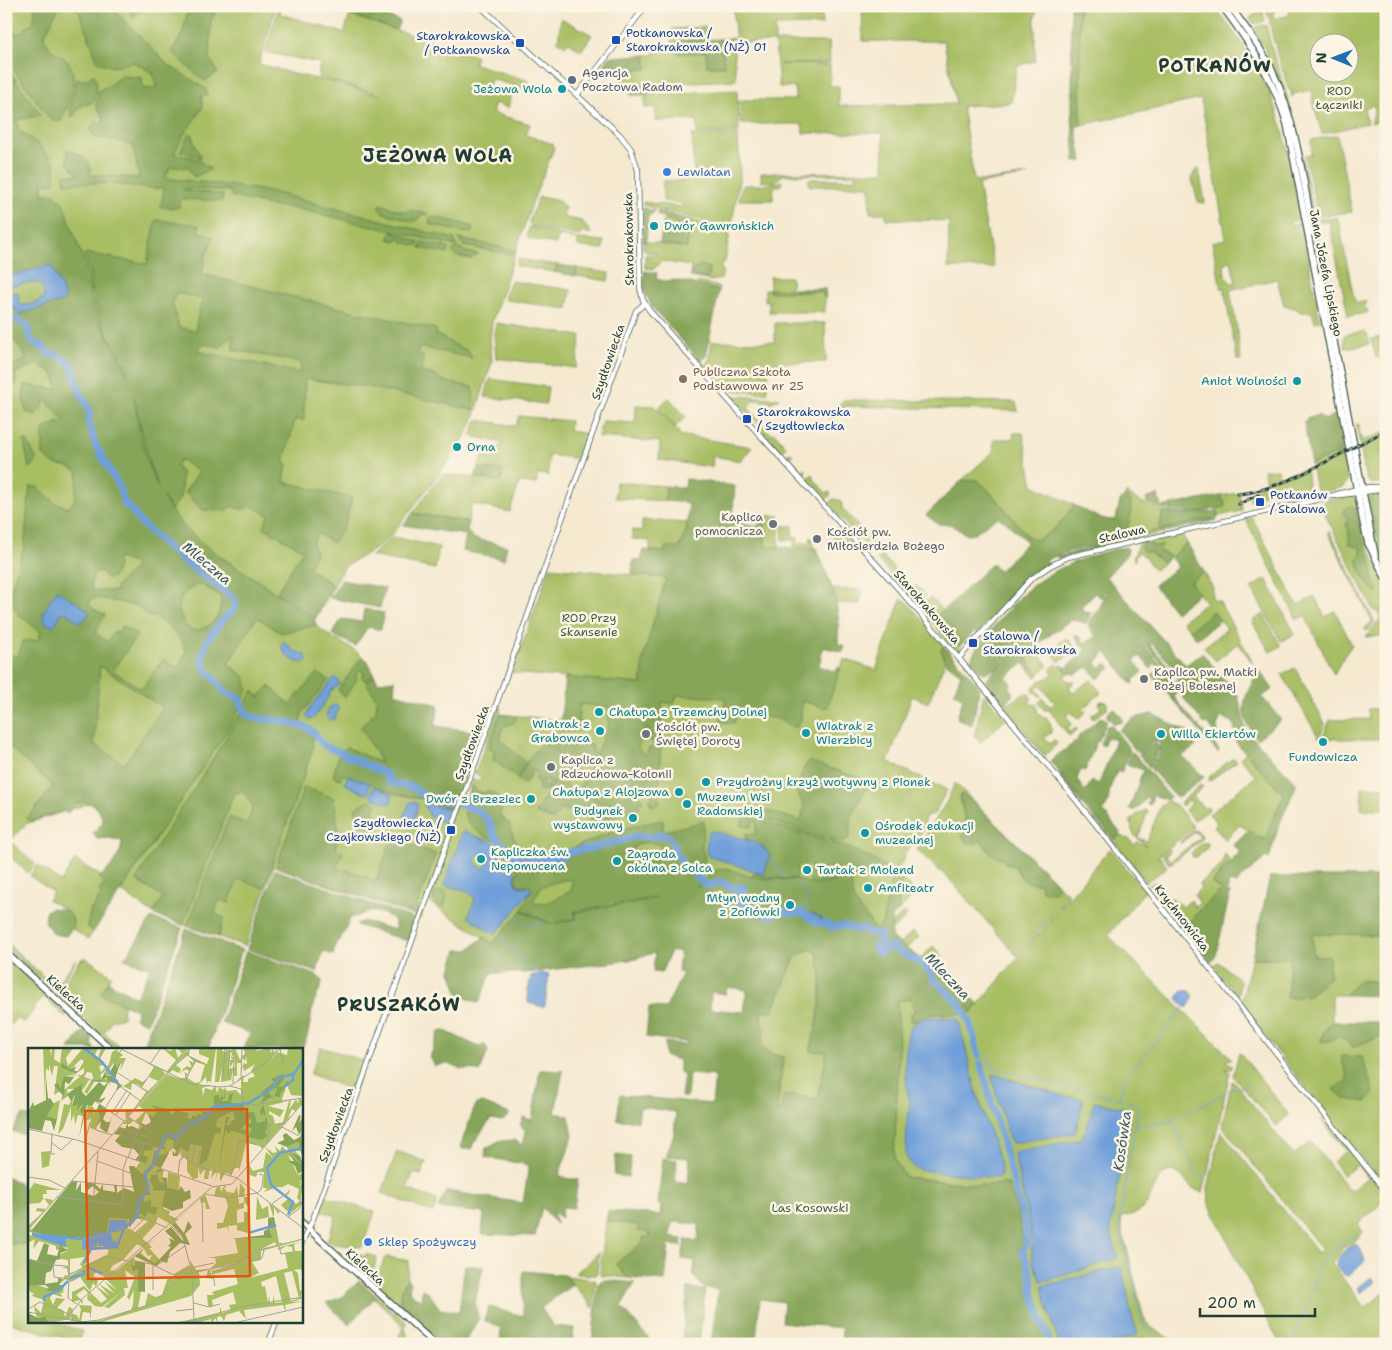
<svg xmlns="http://www.w3.org/2000/svg" width="1392" height="1350" font-family="'Shantell Sans',sans-serif">
<rect width="100%" height="100%" fill="#fcf5e5"/>
<filter id="ink" filterUnits="userSpaceOnUse"><feTurbulence type="fractalNoise" baseFrequency=".02" numOctaves="2"/><feDisplacementMap in="SourceGraphic" scale="10" xChannelSelector="R" yChannelSelector="G"/><feConvolveMatrix kernelMatrix="1 2 1 2 8 2 1 2 1" color-interpolation-filters="sRGB"/></filter>
<filter id="wash" filterUnits="userSpaceOnUse"><feTurbulence type="fractalNoise" baseFrequency=".0096" numOctaves="4" result="noise"/><feDisplacementMap in="SourceGraphic" scale="20" xChannelSelector="R" yChannelSelector="G"/><feGaussianBlur stdDeviation="1.12" result="paint"/><feColorMatrix in="noise" values="0 0 0 0 0 0 0 0 0 0 0 0 0 0 0 0 0 1.4 0 .05"/><feComposite in="paint" operator="in"/></filter>
<g filter="url(#wash)">
<rect width="100%" height="100%" fill="#f5e9d0"/>
<g fill="#a8be63" stroke="#647e4c" fill-rule="evenodd">
<polygon points="6,6 276,6 259,64 294,74 341,84 379,96 379,94 318,77 320,63 265,52 279,6 282,6 280,14 344,33 350,15 476,56 474,64 529,81 526,89 491,79 488,89 511,96 508,108 495,103 492,113 530,124 526,135 553,144 554,148 532,203 492,322 490,339 492,362 472,424 457,450 390,537 378,547 347,565 343,569 313,623 327,634 354,650 367,660 389,709 464,768 460,802 465,804 472,780 479,781 481,777 475,773 500,704 501,708 500,714 577,722 579,704 643,695 786,694 827,707 844,659 876,670 901,599 904,601 905,600 945,645 941,649 945,662 928,703 912,696 888,762 947,790 934,814 926,816 924,820 925,828 904,854 905,858 898,868 893,869 897,875 893,892 880,1004 818,948 694,906 637,959 524,973 517,959 427,901 421,918 274,866 245,946 155,915 121,891 154,842 156,836 90,803 26,824 10,841 35,864 28,873 6,853"/>
<polygon points="733,6 822,6 822,25 775,26 775,42 829,42 830,63 780,64 830,65 830,86 839,86 839,106 956,104 944,41 863,41 862,6 943,6 944,8 1038,6 1035,18 1035,61 1017,66 1011,103 962,106 974,180 984,181 1028,175 978,184 994,268 948,268 949,221 886,219 886,213 870,213 870,186 809,186 809,179 856,179 856,174 783,175 775,181 761,182 761,173 884,172 883,133 803,133 802,124 741,124 740,100 795,100 795,87 779,87 775,42 736,43"/>
<path d="M1079 6H1214C1233 31 1252 55 1265 83 1286 125 1292 172 1300 217L1299 220 1290 222 1291 226 1300 223 1302 226 1320 321 1315 322 1312 312H1300L1297 309 1284 305 1277 279 1230 290 1239 340 1238 343 1241 360H1237L1224 288H1221L1212 242 1226 239 1201 99 1081 125ZM1231 261 1236 283H1231L1225 276 1224 263Z"/>
<path d="M1266 6H1386V120L1371 123 1375 109 1373 105 1364 108 1367 123 1322 134 1313 102 1312 90 1293 94V96L1292 97 1291 90H1289L1284 75 1286 74 1285 72 1283 73 1275 46 1278 45V43H1274L1269 19 1271 17H1268ZM1288 7 1290 15 1274 19 1273 11ZM1320 42H1350V72H1320Z"/>
<polygon points="1259,11 1263,12 1265,21 1254,24 1250,18"/>
<polygon points="561,18 592,35 581,51 569,42 565,46 558,41"/>
<path d="M1266 25C1272 54 1283 82 1291 110 1301 145 1307 181 1314 216L1312 215 1295 133 1265 49 1252 30 1255 27Z"/>
<polygon points="705,27 705,40 677,41 678,53 706,52 707,66 723,51 721,51 720,39 733,38 736,80 630,85 630,84 621,83 620,70 646,69 646,55 654,55 654,52 672,51 672,29"/>
<polygon points="737,90 739,131 697,133 697,120 656,121 655,107 645,108 645,95"/>
<polygon points="738,133 740,174 731,231 716,227 716,224 643,205 643,202 682,207 682,203 663,201 663,181 694,180 692,135"/>
<polygon points="1337,135 1352,212 1318,216 1305,155 1312,154 1311,140"/>
<polygon points="1199,169 1205,203 1198,202 1192,179 1194,172"/>
<polygon points="782,181 781,186 774,186 773,200 739,200 741,189 744,185 763,185"/>
<polygon points="540,197 559,201 565,208 563,217 582,221 591,233 581,233 580,236 531,226 529,222 538,198"/>
<polygon points="664,218 677,223 677,230 674,238 661,236"/>
<polygon points="1338,218 1354,299 1358,303 1367,301 1367,303 1364,304 1365,309 1368,309 1367,313 1348,316 1329,221 1320,223 1319,219"/>
<polygon points="690,220 709,225 707,232 709,232 711,226 730,232 725,262 722,263 721,268 723,270 721,279 711,281 690,277 691,266 661,261 654,269 645,268 645,255 656,255 656,253 646,252 643,248 643,241 687,248 689,231 692,229"/>
<polygon points="529,227 579,239 604,241 603,249 581,247 578,246 577,239 560,236 555,244 529,239 527,236"/>
<polygon points="1316,231 1329,297 1328,298 1326,297 1314,232"/>
<polygon points="518,259 609,273 608,281 516,266"/>
<polygon points="770,277 791,277 791,289 825,289 825,312 769,312 769,301 765,301 765,289 770,289"/>
<polygon points="511,281 571,290 568,309 506,300 505,296"/>
<polygon points="698,282 719,287 719,291 697,285"/>
<polygon points="496,323 581,336 576,368 496,358 494,336"/>
<polygon points="775,323 825,323 826,362 769,363 767,393 725,390 704,366 709,360 712,341 775,342"/>
<polygon points="1365,331 1365,334 1367,333 1369,344 1345,348 1344,335"/>
<polygon points="1386,336 1386,359 1381,360 1380,357 1376,358 1371,339"/>
<polygon points="490,379 548,387 546,404 485,397"/>
<path d="M733 396 780 398C777 399 774 401 772 402 762 404 754 393 748 408L771 434 775 433 786 447 781 453 764 433 757 421 732 398Z"/>
<polygon points="669,398 686,417 675,427 658,408"/>
<polygon points="844,400 1016,402 1018,411 847,406 830,420 831,415"/>
<polygon points="636,405 654,406 679,432 679,435 752,447 741,461 713,456 712,467 659,460 660,442 598,437 602,421 635,423"/>
<polygon points="519,416 570,421 569,431 588,434 580,459 549,455 548,475 538,474 536,484 519,483 510,512 471,504 468,522 413,513 442,474 501,481 503,471 478,468 483,456 490,457 503,443 471,436 477,420 516,426"/>
<polygon points="1359,424 1359,430 1362,441 1386,432 1386,483 1371,483 1366,479 1360,445 1362,444 1360,444 1356,425"/>
<path d="M1014 433H1023L1033 485 1074 505C1062 523 1057 529 1037 541L1027 536 1003 506 978 480 961 481 993 452 994 439H1013Z"/>
<polygon points="1342,441 1343,458 1348,481 1343,487 1320,493 1316,490 1311,464 1339,453 1339,442"/>
<polygon points="790,453 793,455 790,458 802,471 806,469 804,476 785,456"/>
<path d="M1278 469 1279 477 1302 470 1307 473 1308 488C1301 495 1289 501 1282 492L1274 490 1249 501 1254 490 1266 483 1264 470Z"/>
<polygon points="812,474 814,476 813,478 826,493 830,492 830,496 825,501 806,480"/>
<polygon points="616,482 666,486 665,501 615,498"/>
<polygon points="1386,491 1386,573 1377,552 1366,499 1371,493"/>
<polygon points="1126,493 1140,502 1163,511 1159,530 1113,540 1121,535 1131,501 1125,497"/>
<polygon points="1239,493 1242,509 1241,511 1219,516 1217,509 1225,506 1224,501 1220,496"/>
<polygon points="1348,496 1354,497 1356,500 1370,550 1386,585 1386,601 1380,615 1378,615 1379,612 1374,611 1321,506 1327,499"/>
<polygon points="833,499 839,500 842,504 842,508 879,550 874,555 828,505"/>
<rect x="765" y="516" width="14" height="31"/>
<polygon points="1252,517 1297,605 1315,597 1325,617 1335,611 1352,645 1344,656 1334,674 1305,616 1297,619 1245,518"/>
<polygon points="642,520 687,523 686,533 679,548 665,552 650,550 650,541 632,539 632,530 642,531"/>
<polygon points="782,526 793,526 792,536 798,537 798,540 783,540"/>
<polygon points="829,530 840,530 856,548 834,548 834,536 829,536"/>
<polygon points="1161,530 1162,533 1119,543 1118,541"/>
<polygon points="1328,532 1330,532 1374,621 1374,623 1367,631 1364,629 1372,621"/>
<polygon points="1181,533 1187,543 1155,570 1140,552 1135,556 1135,561 1133,559 1139,542"/>
<polygon points="393,537 439,547 435,569 371,556"/>
<polygon points="811,537 813,540 813,548 794,547 794,542 809,543"/>
<polygon points="882,555 906,583 910,583 910,586 905,590 877,559"/>
<polygon points="550,567 666,578 643,659 642,684 512,673"/>
<polygon points="1204,572 1213,588 1212,597 1214,600 1219,601 1253,663 1238,643 1216,661 1204,647 1227,629 1213,612 1190,630 1182,621 1206,603 1190,582"/>
<polygon points="1266,579 1295,634 1281,641 1251,588"/>
<polygon points="916,585 925,595 916,604 907,593"/>
<polygon points="832,589 863,590 859,604 836,603"/>
<polygon points="931,598 943,611 937,617 925,602"/>
<polygon points="923,603 960,646 960,653 955,651 919,606"/>
<polygon points="1386,611 1386,635 1366,637"/>
<polygon points="1263,614 1281,646 1270,652 1252,621"/>
<polygon points="1067,638 1076,649 1059,662 1050,650"/>
<polygon points="1036,650 1048,666 1038,674 1026,659"/>
<polygon points="965,658 1046,758 966,663"/>
<polygon points="1057,664 1059,667 1062,665 1068,673 1064,676 1069,681 1075,682 1069,687 1073,693 1091,680 1101,693 1083,708 1086,712 1078,719 1071,712 1066,716 1072,724 1067,728 1070,732 1076,728 1077,730 1069,736 1049,710 1044,710 1038,703 1043,698 1050,707 1055,703 1040,685 1035,688 1041,696 1040,697 1036,692 1034,693 1033,687 1040,680 1044,680 1053,674 1050,669"/>
<polygon points="1295,668 1325,724 1319,738 1282,674"/>
<polygon points="984,694 1006,719 981,742 974,736"/>
<polygon points="1024,694 1029,694 1032,699 1029,701 1032,705 1035,704 1037,706 1037,711 1043,718 1047,718 1051,724 1050,726 1052,730 1050,732 1051,733 1044,737 1050,744 1055,740 1058,743 1045,755 1003,702 1012,702"/>
<polygon points="1101,701 1107,702 1107,709 1093,719 1091,716 1101,708 1098,704"/>
<polygon points="1386,708 1385,739 1322,739 1330,720 1369,719 1368,709"/>
<polygon points="1246,752 1284,794 1264,840 1240,825 1225,840 1214,826 1217,823 1209,814 1256,776 1240,758"/>
<polygon points="1233,758 1237,761 1209,781 1210,776"/>
<polygon points="1060,775 1146,883 1059,776"/>
<polygon points="955,783 1069,895 1017,956 951,881 917,850 947,801"/>
<polygon points="1200,785 1203,787 1193,796 1205,809 1208,807 1209,810 1198,818 1193,820 1185,810 1192,804 1189,800 1182,806 1180,803"/>
<polygon points="1362,787 1386,787 1386,809 1361,809"/>
<path d="M1167 801 1176 805 1192 825 1193 828 1157 857H1160L1167 867 1147 882 1114 840 1121 834 1126 839 1128 838 1134 845 1137 842 1147 846C1137 838 1131 837 1131 820L1140 812 1142 813 1144 810 1148 811 1138 838 1147 841 1161 805Z"/>
<polygon points="1194,830 1198,831 1202,836 1201,840 1172,863 1169,864 1163,856 1163,854 1170,849 1170,852 1166,855 1170,861 1200,838 1198,834 1195,832 1180,844 1181,840"/>
<polygon points="1202,843 1208,843 1207,848 1196,857 1193,857 1191,853"/>
<path d="M1110 849 1145 891 1108 935 1232 1059H1227V1062L1232 1065 1231 1069H1225L1226 1070 1230 1072 1203 1193C1198 1191 1193 1189 1189 1185 1185 1181 1181 1174 1175 1172 1158 1165 1151 1201 1144 1208 1138 1214 1130 1215 1122 1217L1121 1225 1144 1319C1151 1332 1166 1333 1176 1344H1047L1008 1184 976 1185 905 1177 894 1159 899 1050 896 1001 911 998 915 1010 911 1023C927 1012 932 1015 949 1014 955 1014 962 1010 968 1008L970 1012H972Z"/>
<polygon points="1225,854 1230,861 1212,883 1221,890 1183,927 1149,885 1155,882 1169,900 1172,898 1183,907 1191,900 1195,907 1200,903 1194,895 1201,888 1199,884 1222,865"/>
<polygon points="75,860 101,876 100,878 105,883 102,894 91,910 87,926 94,931 88,939 72,929 74,925 64,909 48,900 53,892 30,876 37,865 61,882"/>
<polygon points="901,878 916,893 898,912"/>
<polygon points="904,912 908,915 891,931 892,923"/>
<polygon points="913,931 919,937 906,949 900,944"/>
<polygon points="1311,934 1386,935 1386,958 1381,960 1376,966 1386,972 1380,981 1358,981 1345,995 1332,995 1332,1022 1324,1031 1321,1041 1329,1041 1339,1035 1353,1047 1386,1034 1385,1187 1242,1007 1241,1003 1252,958 1290,958 1314,956"/>
<polygon points="6,942 55,987 76,960 56,990 53,990 6,948"/>
<polygon points="933,946 942,955 930,966 920,959"/>
<path d="M811 949 817 953C826 984 819 1021 810 1051L827 1052 818 1098 779 1116 777 1112 783 1057 770 1054 761 1047V1012L773 1010 794 959 799 954Z"/>
<path d="M85 957 112 976 101 993 124 1004 122 1011 124 1017 111 1020 109 1026 104 1032 122 1049H117L58 995C59 988 65 985 68 981L67 979 81 959 83 960Z"/>
<polygon points="6,958 68,1014 66,1018 43,996 24,1023 16,1018 6,1030 6,969 8,965 6,963"/>
<polygon points="1218,962 1241,981 1238,996 1213,966"/>
<polygon points="321,1047 365,1061 355,1091 310,1074"/>
<polygon points="1239,1053 1241,1054 1289,1115 1276,1126 1233,1076"/>
<polygon points="1232,1081 1235,1083 1293,1155 1311,1142 1350,1191 1367,1178 1357,1165 1343,1176 1333,1162 1346,1151 1321,1119 1342,1140 1382,1190 1386,1199 1358,1224 1363,1232 1354,1242 1343,1248 1332,1264 1365,1308 1386,1291 1386,1344 1280,1344 1209,1204 1208,1188 1221,1131 1318,1253 1322,1249 1222,1126"/>
<polygon points="397,1151 426,1162 421,1175 413,1173 407,1189 437,1200 433,1213 382,1193"/>
<polygon points="325,1196 375,1212 362,1247 334,1244 327,1241 336,1216 320,1210"/>
<polygon points="606,1221 638,1225 650,1232 650,1237 616,1264 628,1278 601,1275 600,1273"/>
<polygon points="6,1244 29,1244 29,1321 49,1321 82,1331 78,1342 6,1322 6,1286 15,1289 10,1266 6,1264"/>
<polygon points="599,1252 597,1273 595,1275 576,1274 576,1272 585,1266"/>
<polygon points="350,1253 361,1254 362,1256 366,1257 366,1254 377,1257 371,1279 369,1280 346,1258"/>
<polygon points="387,1257 409,1261 407,1279 402,1289 399,1304 444,1344 440,1344 376,1285 375,1282 385,1258"/>
<polygon points="566,1276 595,1280 596,1283 593,1308"/>
<polygon points="360,1280 392,1309 390,1313 358,1282"/>
<polygon points="393,1312 395,1312 406,1322 405,1329 411,1344 408,1344 399,1336 404,1326 391,1314"/>
<polygon points="6,1333 47,1344 6,1344"/>
</g>
<g fill="#86a559" stroke="#527146" fill-rule="evenodd">
<path d="M35 6H61L58 8 44 37C52 56 53 48 65 59 82 74 69 104 61 121H54L46 114 6 59V37L14 30 17 35 34 21Z"/>
<path d="M72 6H110L168 65 206 89 208 95 201 96 203 107 184 134 174 154 193 157 211 169 194 177 188 167H170L165 178 226 185 224 191 187 188 183 190 223 195 222 201 182 199 178 208 160 207 164 191 162 187 156 189 105 183H65L64 175H78L68 164 67 150 78 153 89 163 91 175 139 178 133 145C122 143 107 137 97 138L90 130 96 120 100 126 104 119 96 106 99 90 110 85 121 76 142 78 143 89 156 88 153 73 133 62 113 67 98 62 79 11Z"/>
<polygon points="125,6 144,6 134,17"/>
<polygon points="323,6 363,6 363,8 400,21 396,30"/>
<polygon points="1070,6 1079,6 1081,125 1076,127 1082,161 1075,162 1072,115 1072,60"/>
<polygon points="189,7 216,12 211,20 210,59 218,73 204,81 172,52 182,34"/>
<polygon points="720,39 721,51 723,51 724,66 707,66 706,52 678,54 677,41"/>
<polygon points="646,55 647,69 599,71 610,57"/>
<path d="M6 66 41 115 17 120 19 130 38 144 55 163V183H43V194H54L63 203 90 278C86 311 116 346 128 375L121 356 107 334 103 325 91 289 93 278 84 254 85 253 147 264 156 220 199 225 198 232 214 237 206 255 202 274 356 312 436 329V335C448 339 455 347 467 350L472 358 419 347 418 355 423 356 421 372 434 375 447 382 473 387 474 410 368 387 305 379 304 420 295 419 284 461 287 463 284 482 352 498 345 524 333 543 318 534 312 542 316 553 308 568 334 586 315 619 277 592 303 550 263 527 269 515 251 506C245 510 238 510 231 506L228 511 202 510 185 492 199 472 181 459 176 466 182 474C180 491 185 495 171 510L163 497C186 540 230 562 269 588 285 599 299 611 315 621L316 625 281 633 257 617 228 664 245 677 248 690 231 725 94 931 87 926 91 910 102 894 99 891 105 883 99 878C111 867 121 858 122 841L109 838 97 839 93 833 103 822C100 808 90 798 75 804L67 814 63 811 32 821 27 819 53 786 6 744V654L18 657 23 641 38 640 41 632 20 616 8 599 24 547 30 487H39L55 503 69 508 75 499 78 472 69 467 54 464 43 455V429L64 420 46 400 41 409 35 415 26 412 23 397 25 385 58 389 53 373 39 364 15 373 16 385 13 386 6 368 27 359 6 328V299L20 314 63 301 65 299 51 265 6 277ZM177 293 202 299 195 331 179 327 172 302ZM233 335V350L301 362 300 373 197 351 203 344 220 347ZM134 397 150 466 158 487C143 460 140 427 134 397ZM118 558 134 563 135 567 117 586 116 591H98L92 589 91 583 95 572H100L108 579C115 576 118 571 118 563L116 561ZM201 584 220 596C224 614 210 632 191 630 172 613 176 591 201 584ZM57 590 81 623 66 612H61ZM99 598 131 605H136L148 616 159 619 169 627 182 641 186 652 178 668 163 659 142 689 113 671 137 635 122 626 117 633 114 631 108 642 95 633 105 615 95 610 89 604 91 599ZM100 666 163 708 124 764 94 744Z"/>
<path d="M93 74C99 81 96 93 94 101L86 105 84 104 78 108 74 116H71L70 108 77 79C85 81 88 80 93 74Z"/>
<polygon points="648,84 649,95 631,95 630,85"/>
<path d="M189 134 193 135C192 143 199 150 201 158L200 159 195 155 180 151Z"/>
<polygon points="229,185 273,192 454,239 457,246 294,208 272,206 231,196 231,192 226,191"/>
<path d="M380 204 405 212 410 210 428 214 422 215 415 221C408 221 406 219 399 217 391 214 383 216 378 207Z"/>
<polygon points="643,208 655,211 648,217 646,242 643,241"/>
<polygon points="658,211 690,220 692,230 689,231 687,248 660,244 661,236 674,238 677,230 677,223 657,215"/>
<polygon points="431,216 472,226 472,233 461,232 429,224"/>
<polygon points="392,232 419,242 418,246 402,242 401,239 398,238 396,241 388,239"/>
<polygon points="459,239 516,250 515,255 464,246"/>
<polygon points="422,242 448,248 448,254 420,248"/>
<polygon points="455,248 462,249 465,252 478,254 471,259 457,256 452,252"/>
<polygon points="557,265 577,268 576,276 555,272"/>
<polygon points="701,265 709,268 709,276 707,279 693,276 691,274 694,269"/>
<polygon points="644,271 657,273 656,279 671,282 672,280 690,283 719,291 706,356 701,362 652,307 644,290"/>
<polygon points="769,289 825,289 826,297 823,297 822,292 769,292"/>
<polygon points="1318,415 1325,420 1333,415 1337,415 1342,441 1339,442 1340,453 1311,464 1304,422 1307,419"/>
<polygon points="24,441 27,441 37,460 34,465 29,468"/>
<polygon points="478,468 503,471 501,481 475,478"/>
<path d="M686 479 735 486 732 519 758 527 761 512 765 516V547L816 548C825 569 836 592 838 616 839 625 838 635 838 644L845 646 843 652 823 647 819 666 836 672 838 667 840 668 827 708 802 701 801 720 797 727H793L778 719 737 712 734 723 720 722 726 698 677 695 674 704 662 702 659 804 651 806 650 800 653 791 649 785 641 787 638 794 643 801 638 802 640 808 624 813 579 789 590 768 586 761 574 767 577 773 575 775 555 776 554 781 547 791 548 779 542 781 546 788 544 791H539V785L535 779 538 773 533 770 525 784 517 779C523 769 529 757 537 749 551 734 577 734 592 746L594 753 593 761 608 726 610 707 580 704 578 722 585 724 583 729 575 732 555 731V720H561L565 677 642 684 643 659 666 578 632 575 633 560H642L643 550 665 552V547L679 548 686 533 689 503 665 501 666 486 685 488ZM645 729 650 730 651 742 655 745 654 748H649L647 753 644 755 638 748Z"/>
<path d="M978 480 1003 506 1027 536 1037 540C1057 529 1062 523 1074 505 1085 510 1104 523 1116 519L1120 501 1125 497 1131 501C1131 511 1131 522 1125 531 1117 544 1078 548 1064 553 1058 555 1052 558 1046 560L1048 565 1029 578 978 634 975 631 960 646 936 617 992 564 999 571 1027 542 1007 523 999 518C987 521 980 533 967 535L950 524H938L926 515 961 481Z"/>
<polygon points="1158,495 1161,507 1220,496 1224,501 1225,507 1193,513 1164,509 1147,503 1146,499"/>
<polygon points="1371,496 1386,497 1386,554 1383,555 1369,502"/>
<path d="M1353 506 1355 508 1364 542 1373 567V580L1377 588V593C1370 589 1357 569 1358 560 1359 555 1362 554 1361 548L1349 544V531L1346 525 1348 519 1342 513 1347 507Z"/>
<polygon points="1163,511 1186,514 1218,511 1219,516 1216,517 1217,520 1162,533 1161,530 1213,518 1159,530"/>
<polygon points="413,513 468,522 467,531 475,539 507,546 504,559 463,551 466,535 403,525"/>
<polygon points="1118,541 1119,543 1058,559 1057,557"/>
<polygon points="1150,542 1152,546 1162,545 1159,551 1170,556 1163,563 1149,552 1144,552 1141,549 1142,544"/>
<polygon points="1187,543 1204,572 1190,582 1199,593 1175,612 1154,585 1178,567 1171,558"/>
<path d="M1125 547 1128 549 1127 554 1106 577 1186 665 1202 653 1238 696 1246 731 1296 783V786L1279 825 1269 859 1266 857C1259 864 1240 877 1237 884L1229 882 1227 892 1230 893 1216 955 1211 963 1183 927 1221 890 1212 883 1240 852 1234 845 1249 830 1264 840 1284 795 1235 741 1236 733 1233 722 1221 717 1217 726 1218 737 1207 723 1204 724 1179 692 1174 697 1197 726 1199 725 1200 728 1219 750 1218 753 1167 693 1168 690 1173 686 1175 681 1179 679 1175 674 1173 676 1140 637 1139 638 1173 680 1172 682 1163 689 1152 675 1160 669 1155 663 1151 669 1140 656 1134 661 1143 672 1133 680 1134 683 1132 684 1106 652 1096 663 1100 668 1107 663 1111 668 1098 679 1088 667 1076 674 1068 673 1062 665 1066 668 1086 651 1074 636H1079L1085 643 1096 637 1088 624 1099 609 1107 591 1105 590 1101 598 1095 593 1081 607 1084 612 1092 613 1086 623 1074 620 1069 621 1037 645 1036 650 1026 659 1039 675 1036 678 1024 663 1006 677 1011 684 1009 688 1013 693C1012 698 1007 701 1002 701L985 680 1002 664 996 669 983 673 971 661C974 647 986 637 994 626 1004 615 1014 602 1025 592 1053 567 1089 555 1125 547ZM1152 643 1177 671 1175 674 1150 645Z"/>
<polygon points="341,580 385,588 380,608 330,598"/>
<polygon points="364,609 384,613 381,630 368,627 355,646 332,634 342,619 362,622"/>
<polygon points="1213,611 1220,620 1197,639 1190,630"/>
<polygon points="944,646 979,686 978,698 972,726 957,718 963,698 954,692 961,674 945,662 941,649"/>
<polygon points="362,657 367,660 374,674 365,681 362,678 364,674 360,669 356,675 356,681 345,697 338,690"/>
<path d="M1259 670 1273 689 1262 697 1281 720 1257 739C1235 711 1244 698 1259 670Z"/>
<path d="M317 673 329 680 302 713 300 723 312 727 313 749 264 888 238 879 229 903 219 900 215 914 224 918 218 937 187 926 229 817 247 824 253 806 242 790 233 796 183 925 155 915 153 913 163 898 136 880C174 816 218 757 253 690L259 697 269 686 290 704Z"/>
<polygon points="375,676 378,682 395,680 394,693 439,705 435,726 481,732 454,809 423,799 396,794 344,774 340,779 333,776 339,755 346,747 381,763 361,727 376,711 377,700 366,682"/>
<polygon points="1112,709 1115,709 1122,718 1122,722 1114,724 1106,715"/>
<polygon points="500,714 516,716 515,722 503,727 501,734 501,740 526,763 517,778 493,760 495,751 488,749"/>
<path d="M1152 714 1194 735 1190 741 1196 746 1182 756 1204 777 1179 797H1176L1151 769C1155 760 1164 749 1158 741H1153L1138 753 1120 731V729L1134 718Z"/>
<polygon points="1101,717 1107,720 1098,742 1096,742 1085,771 1081,769 1077,779 1085,792 1092,781 1099,784 1116,740 1107,737 1103,746 1100,744 1107,726 1111,725 1129,748 1130,751 1121,773 1117,771 1110,788 1108,803 1103,811 1121,834 1114,840 1050,761 1078,740 1078,737"/>
<polygon points="1153,743 1156,743 1159,748 1150,768 1139,754"/>
<polygon points="1133,752 1170,797 1167,800 1153,795 1150,805 1147,804 1149,799 1147,798 1135,810 1129,810 1143,770 1127,764 1131,753"/>
<polygon points="809,761 870,782 853,812 849,839 844,840 844,843 811,835 763,818 764,810 801,821 804,805 796,792 804,768"/>
<polygon points="555,782 561,785 567,785 568,790 575,795 578,790 621,814 590,821 585,814 561,809 553,820 535,813"/>
<path d="M472 785 477 791 483 793 489 791 499 796 497 801 504 804 500 812 501 817 509 823C520 877 574 847 607 834 625 827 645 824 663 820V831L674 829 704 821 702 848 705 860 702 864H690L691 870 697 869 700 883 697 888 712 872 725 868 751 877 787 880 796 879 815 885 826 884 849 877 826 882 816 884 810 882 811 866 797 865 796 878 787 879 752 875 755 873 763 874 770 856 763 847 746 839V833L755 835 757 822 753 821 751 827 741 825 744 815 810 837 850 848 887 867 873 873 850 877 853 882C846 905 870 913 874 931L882 924 893 870 901 878 898 912 892 917 891 937 930 966 948 977 979 1004 972 1012 970 1013 968 1008 962 1014C941 1014 929 1010 911 1023V1013L915 1010 911 999 897 1001 899 1050 894 1159 905 1177 976 1185 1008 1184 1017 1209 1029 1271 1047 1344H841L842 1328 782 1322 784 1302 760 1299 756 1340 786 1344H711L718 1290 704 1288 693 1276 695 1261 682 1259 685 1240 698 1241 699 1224 672 1222 670 1237 682 1239 681 1246 669 1245 665 1281 628 1278 616 1264 643 1242V1237H650V1233L638 1231V1225L606 1221 608 1211 660 1215 661 1205 658 1204 663 1158 677 1160 675 1182 688 1184 690 1158 666 1156 674 1134 676 1112 640 1107 638 1121 617 1120 620 1095 712 1104 715 1076 689 1074 687 1097H681L684 1074 679 1072V1060L665 1056V1042L686 1045 687 1042 646 1037 649 1007 666 1008 683 973 678 972 680 951H671L661 973 653 972 655 953 616 962 524 973H491L479 1003 459 995 451 971 457 950H468L484 937 493 943 521 911 549 923 522 910 532 888 527 885 522 886 517 884 516 879 518 871C511 862 505 851 497 843 493 839 488 838 483 835 457 818 464 810 472 785ZM640 843C650 842 661 841 664 853L651 862 627 866 630 861 631 850ZM569 879 572 882V890C557 897 556 902 537 904L533 901 540 888 545 885ZM656 898 575 912 577 919 551 924 576 918 574 912ZM810 949 817 953C826 984 819 1021 810 1051L827 1052 818 1098 784 1095 779 1115 777 1111 783 1057 770 1054 761 1047 764 1028 761 1023V1012L773 1010 794 959 799 954ZM727 987 747 990 744 1012 710 1009 711 992 726 994Z"/>
<polygon points="304,787 334,798 338,826 336,849 343,853 336,868 346,871 348,870 376,881 392,838 436,854 414,915 276,867"/>
<path d="M962 794 973 802 1051 878 1058 888 1054 892 1041 890 1040 883C1026 885 1020 878 1015 866L1006 864 1002 858C990 855 987 851 982 840L974 844 966 842 963 835 968 828 964 817 960 796Z"/>
<polygon points="370,800 377,804 373,812 379,817 377,829 359,823 355,808"/>
<path d="M275 870 415 919 408 941 356 925 363 921 395 930V921C387 914 378 910 367 912 361 914 358 917 351 917L341 938 336 943 333 955 323 951 317 972 247 949Z"/>
<polygon points="1270,877 1386,877 1386,935 1312,934 1314,956 1329,956 1330,977 1308,996 1287,998 1290,958 1252,958"/>
<polygon points="442,891 446,892 447,897 444,907 438,906 433,900 435,892"/>
<path d="M52 908C67 910 71 910 74 926L66 936 54 934 45 923 46 911Z"/>
<polygon points="152,918 182,928 147,1023 135,1018 137,1010 102,995 101,993 108,982 136,997 151,968 124,959"/>
<polygon points="186,929 242,950 208,1049 160,1049 144,1043"/>
<path d="M246 951 316 975 322 980C322 989 317 994 314 1002 309 1017 311 1036 301 1049H244L250 1033 221 1023Z"/>
<polygon points="1386,974 1386,996 1345,995 1358,981 1380,981"/>
<polygon points="1332,1022 1386,1022 1386,1034 1353,1047 1339,1035 1329,1041 1321,1042 1324,1031"/>
<polygon points="445,1031 477,1046 485,1045 488,1051 480,1072 470,1069 461,1069 446,1063 435,1066 430,1057 439,1032"/>
<polygon points="82,1032 87,1032 92,1036 92,1045 95,1049 69,1049"/>
<polygon points="1341,1056 1362,1057 1374,1093 1366,1102 1345,1099 1333,1089 1348,1081"/>
<polygon points="540,1070 563,1071 555,1113 569,1116 573,1136 559,1175 568,1179 578,1179 574,1208 562,1207 561,1218 553,1211 556,1224 542,1207 535,1236 482,1234 484,1213 438,1208 446,1191 523,1203 529,1165 485,1157 486,1148 499,1141 515,1140 522,1145 526,1130 520,1126 523,1117 532,1120"/>
<polygon points="483,1103 510,1114 503,1121 491,1119 474,1142 471,1149 463,1149 460,1147 476,1104"/>
<polygon points="23,1115 29,1117 29,1130 27,1129 23,1135 12,1131"/>
<polygon points="616,1155 631,1157 628,1177 614,1175"/>
<polygon points="6,1176 29,1188 29,1244 6,1244"/>
<polygon points="465,1265 483,1267 475,1302 479,1318 465,1342 466,1344 444,1344 399,1304 402,1289 407,1279 410,1282 409,1292 421,1301 422,1289 429,1293 440,1309 459,1312"/>
<polygon points="523,1271 565,1275 572,1285 541,1308 553,1326 574,1328 572,1344 548,1344 527,1338 525,1344 500,1344 501,1328 484,1320 489,1307 523,1316"/>
<polygon points="604,1280 635,1283 621,1306 651,1341 669,1344 592,1344 598,1284 601,1281"/>
<polygon points="358,1282 376,1297 349,1324 326,1303 342,1297"/>
<polygon points="688,1288 705,1290 699,1344 681,1344 682,1341"/>
</g>
<g fill="#6f9fd9" stroke="#476e86" fill-rule="evenodd">
<path d="M51 265 62 288 65 299 63 301 20 314 6 299V293L18 292 20 304C29 307 38 302 44 297V292L41 285 33 282 6 287V277Z"/>
<path d="M57 590 88 610 89 614 81 623C74 620 69 611 61 613L57 622 52 626 45 623 43 613Z"/>
<path d="M284 641 294 651 306 655 307 660 304 663C293 663 283 655 281 644Z"/>
<polygon points="335,678 340,682 338,686 330,691 329,696 314,718 309,719 306,716 311,706 332,680"/>
<polygon points="335,705 337,705 339,709 334,719 332,720 328,719 326,715 330,707"/>
<polygon points="349,776 370,783 368,794 363,793 345,784 347,777"/>
<polygon points="377,787 393,795 390,804 373,798 371,795 373,788"/>
<polygon points="410,802 415,802 418,805 414,820 404,816"/>
<polygon points="425,803 450,809 446,823 430,817 425,807"/>
<path d="M463 831 492 842 516 873 515 880 516 885 523 887 527 886 531 890 504 925 494 934 468 917 475 900C469 887 457 889 444 886ZM480 855 486 859 487 864 484 869 476 864 475 860 476 856Z"/>
<polygon points="714,831 754,842 763,847 770,856 763,874 708,856 706,849 708,833"/>
<path d="M802 911H806L807 914H813L823 919C813 922 806 916 797 915V912Z"/>
<polygon points="541,973 549,975 545,1006 543,1007 528,1003 528,990 531,976"/>
<polygon points="1183,990 1190,991 1194,997 1187,1008 1178,1000 1178,996"/>
<path d="M932 1017 958 1019 959 1022 977 1094 999 1159C1001 1166 1003 1172 998 1178L919 1170 912 1166 906 1156 907 1120 910 1110 905 1070 906 1047 909 1029 912 1026 921 1019Z"/>
<polygon points="993,1074 1064,1096 1084,1099 1075,1133 1013,1143 1010,1141 992,1078"/>
<path d="M1094 1102 1124 1108 1130 1111 1129 1123 1110 1229 1118 1258 1049 1280 1041 1281 1033 1263 1030 1226 1014 1155 1015 1152 1018 1151 1079 1140C1089 1131 1090 1114 1094 1102Z"/>
<path d="M1353 1245H1357L1361 1250 1365 1261 1349 1276 1344 1275 1336 1266C1337 1257 1345 1248 1353 1245Z"/>
<polygon points="1120,1267 1122,1269 1132,1316 1138,1334 1136,1336 1110,1344 1059,1344 1043,1292 1043,1286"/>
<polygon points="1370,1278 1373,1278 1375,1282 1361,1293 1358,1288"/>
<polygon points="1144,1337 1153,1344 1121,1344"/>
</g>
<g fill="none" stroke-linecap="round" stroke-linejoin="round">
<g stroke="#6f9fd9" stroke-width="1">
<polyline points="1036,10 1036,6"/>
<polyline points="769,859 784,877"/>
<polyline points="710,864 714,859"/>
<polyline points="699,866 706,865"/>
<path d="M794 881C809 889 808 897 804 913"/>
<polyline points="789,907 804,909"/>
<polyline points="781,912 785,907"/>
<polyline points="512,914 514,916"/>
<path d="M516 918C525 926 533 925 544 922"/>
<polyline points="500,939 502,939 504,944 517,950 517,955 523,957 524,965 527,969 535,968 537,971"/>
<polyline points="977,1048 989,1057 993,1068 1135,1103 1138,1107 1119,1226 1143,1325 1163,1344"/>
<path d="M1228 1091C1237 1085 1243 1089 1251 1084"/>
<polyline points="1119,1098 1125,1078 1185,1006"/>
<polyline points="1171,1120 1224,1094"/>
<polyline points="1135,1124 1151,1125 1173,1121 1196,1174 1205,1178"/>
<polyline points="1293,1344 1321,1263 1327,1255 1356,1234"/>
</g>
<g stroke="#6f9fd9" stroke-width="7">
<path d="M6 316 16 319 28 327 29 334 34 344 42 345 49 355 53 354 59 356 71 364 80 392 90 412 88 419 95 444 120 488 125 505 131 509 139 521 182 560 233 598 236 603V606C224 620 193 648 205 668 211 677 220 683 225 692L239 698C241 705 243 711 248 715 255 720 260 718 267 719 277 720 300 724 309 729 320 734 315 745 335 750L388 775 387 779 391 783 413 787 423 795 428 797 453 802 479 811 488 820 497 840 505 846 511 854 522 860H534L540 862 548 858 558 860 569 852 593 848 637 836 652 837 664 834 671 840 682 864 706 885 710 886 719 881 735 889 739 887 744 888V890L739 896 741 903 747 906H752V911L755 914 762 913 770 916 781 912 803 913 811 919H814L817 923 827 924 830 927 845 926 856 930 862 928 867 932 882 935 880 944H877L875 946 878 953 886 950 887 947H894L899 952 922 963 933 976V979L958 1002 969 1020 979 1056"/>
<polyline points="981,1064 1026,1228 1026,1245 1022,1251 1026,1259 1033,1285 1032,1293 1039,1310 1041,1322 1047,1332 1049,1344"/>
</g>
</g>
</g>
<g filter="url(#ink)">
<g fill="none" stroke-linecap="round" stroke-linejoin="round">
<g stroke="#3f574b" stroke-width="6">
<g id="minor">
<path d="M480 6 620 135 631 149 638 170 640 288 643 300 649 310C758 437 875 557 982 686 1121 851 1251 1023 1386 1192"/>
<polyline points="577,95 646,6"/>
<polyline points="1333,496 1386,489"/>
<path d="M959 658 1031 579 1050 566 1068 557 1316 500C1340 494 1360 485 1386 487"/>
<polyline points="301,1244 313,1219 332,1166 636,311 645,303"/>
<polyline points="268,1344 277,1321"/>
</g>
</g>
<g stroke="#3f574b" stroke-width="8">
<g id="major">
<path d="M1222 6C1250 43 1274 80 1287 124L1363 522 1368 543 1386 579"/>
<path d="M1230 6C1245 27 1261 47 1272 70 1296 121 1303 178 1313 233"/>
<polyline points="1321,274 1375,555"/>
<polyline points="6,953 111,1049"/>
<polyline points="301,1222 435,1344"/>
</g>
</g>
<use href="#minor" stroke="#fff" stroke-width="4.5"/>
<use href="#major" stroke="#fff" stroke-width="5.5"/>
<g stroke="#1f3d34" stroke-width="3">
<g id="rail">
<path d="M1238 494C1287 490 1341 451 1386 431"/>
<polyline points="1239,504 1258,495"/>
</g>
</g>
<use href="#rail" stroke="#fcf5e5" stroke-width="1" stroke-dasharray="4" stroke-linecap="butt"/>
</g>
</g>
<g fill="#1a4fb4" stroke="#fcf5e5" stroke-width="2">
<rect x="611" y="35" width="10" height="10" rx="2.5"/>
<rect x="515" y="38" width="10" height="10" rx="2.5"/>
<rect x="742" y="414" width="10" height="10" rx="2.5"/>
<rect x="1255" y="497" width="10" height="10" rx="2.5"/>
<rect x="968" y="638" width="10" height="10" rx="2.5"/>
<rect x="446" y="825" width="10" height="10" rx="2.5"/>
</g>
<circle fill="#5c6f8a" stroke="#fcf5e5" stroke-width="2" cx="572" cy="80" r="5"/>
<g fill="#0f9aa8" stroke="#fcf5e5" stroke-width="2">
<circle cx="562" cy="89" r="5"/>
<circle cx="654" cy="226" r="5"/>
<circle cx="1297" cy="381" r="5"/>
<circle cx="457" cy="447" r="5"/>
<circle cx="599" cy="712" r="5"/>
<circle cx="600" cy="731" r="5"/>
<circle cx="806" cy="733" r="5"/>
<circle cx="1161" cy="734" r="5"/>
<circle cx="1323" cy="742" r="5"/>
<circle cx="706" cy="782" r="5"/>
<circle cx="679" cy="792" r="5"/>
<circle cx="531" cy="799" r="5"/>
<circle cx="687" cy="804" r="5"/>
<circle cx="633" cy="818" r="5"/>
<circle cx="865" cy="833" r="5"/>
<circle cx="481" cy="859" r="5"/>
<circle cx="617" cy="861" r="5"/>
<circle cx="807" cy="870" r="5"/>
<circle cx="868" cy="888" r="5"/>
<circle cx="790" cy="905" r="5"/>
</g>
<g fill="#3f7fe0" stroke="#fcf5e5" stroke-width="2">
<circle cx="667" cy="172" r="5"/>
<circle cx="368" cy="1242" r="5"/>
</g>
<circle fill="#8d6e63" stroke="#fcf5e5" stroke-width="2" cx="683" cy="379" r="5"/>
<g fill="#6b7280" stroke="#fcf5e5" stroke-width="2">
<circle cx="773" cy="524" r="5"/>
<circle cx="817" cy="539" r="5"/>
<circle cx="1144" cy="679" r="5"/>
<circle cx="646" cy="734" r="5"/>
<circle cx="551" cy="767" r="5"/>
</g>
<g text-anchor="middle" stroke-width="5" stroke-linejoin="round" paint-order="stroke">
<g font-size="12" fill="#164399" stroke="#fcf5e5" text-anchor="start">
<text x="626" y="37">Potkanowska /<tspan x="626" dy="14">Starokrakowska (NŻ) 01</tspan></text>
<text x="510" y="40" text-anchor="end">Starokrakowska<tspan x="510" dy="14">/ Potkanowska</tspan></text>
<text x="757" y="416">Starokrakowska<tspan x="757" dy="14">/ Szydłowiecka</tspan></text>
<text x="1270" y="499">Potkanów<tspan x="1270" dy="14">/ Stalowa</tspan></text>
<text x="983" y="640">Stalowa /<tspan x="983" dy="14">Starokrakowska</tspan></text>
<text x="441" y="827" text-anchor="end">Szydłowiecka /<tspan x="441" dy="14">Czajkowskiego (NŻ)</tspan></text>
</g>
<g font-size="12" fill="#4e5e75" stroke="#fcf5e5" text-anchor="start">
<text x="582" y="77">Agencja<tspan x="582" dy="14">Pocztowa Radom</tspan></text>
</g>
<g font-size="12" fill="#0d838f" stroke="#fcf5e5" text-anchor="start">
<text x="552" y="93" text-anchor="end">Jeżowa Wola</text>
<text x="664" y="230">Dwór Gawrońskich</text>
<text x="1287" y="385" text-anchor="end">Anioł Wolności</text>
<text x="467" y="451">Orna</text>
<text x="609" y="716">Chałupa z Trzemchy Dolnej</text>
<text x="590" y="728" text-anchor="end">Wiatrak z<tspan x="590" dy="14">Grabowca</tspan></text>
<text x="816" y="730">Wiatrak z<tspan x="816" dy="14">Wierzbicy</tspan></text>
<text x="1171" y="738">Willa Ekiertów</text>
<text x="1323" y="761" text-anchor="middle">Fundowicza</text>
<text x="716" y="786">Przydrożny krzyż wotywny z Pionek</text>
<text x="669" y="796" text-anchor="end">Chałupa z Alojzowa</text>
<text x="697" y="801">Muzeum Wsi<tspan x="697" dy="14">Radomskiej</tspan></text>
<text x="521" y="803" text-anchor="end">Dwór z Brzeziec</text>
<text x="623" y="815" text-anchor="end">Budynek<tspan x="623" dy="14">wystawowy</tspan></text>
<text x="875" y="830">Ośrodek edukacji<tspan x="875" dy="14">muzealnej</tspan></text>
<text x="491" y="856">Kapliczka św.<tspan x="491" dy="14">Nepomucena</tspan></text>
<text x="627" y="858">Zagroda<tspan x="627" dy="14">okólna z Solca</tspan></text>
<text x="817" y="874">Tartak z Molend</text>
<text x="878" y="892">Amfiteatr</text>
<text x="780" y="902" text-anchor="end">Młyn wodny<tspan x="780" dy="14">z Zofiówki</tspan></text>
</g>
<g font-size="12" fill="#415d40" stroke="#fcf5e5">
<text x="1339" y="95">ROD<tspan x="1339" dy="14">Łączniki</tspan></text>
<text x="589" y="622">ROD Przy<tspan x="589" dy="14">Skansenie</tspan></text>
<text x="810" y="1212">Las Kosowski</text>
</g>
<g font-size="12" fill="#366cbe" stroke="#fcf5e5" text-anchor="start">
<text x="677" y="176">Lewiatan</text>
<text x="378" y="1246">Sklep Spożywczy</text>
</g>
<g font-size="12" fill="#1f3d34" stroke="#fcf5e5">
<text transform="translate(629 239) rotate(-91)" y="4">Starokrakowska</text>
<text transform="translate(1326 273) rotate(79)" y="4">Jana Józefa Lipskiego</text>
<text transform="translate(608 362) rotate(-71)" y="4">Szydłowiecka</text>
<text transform="translate(1122 534) rotate(-13)" y="4">Stalowa</text>
<text transform="translate(927 607) rotate(49)" y="4">Starokrakowska</text>
<text transform="translate(472 743) rotate(-70)" y="4">Szydłowiecka</text>
<text transform="translate(1182 918) rotate(52)" y="4">Krychnowicka</text>
<text transform="translate(66 993) rotate(42)" y="4">Kielecka</text>
<text transform="translate(336 1125) rotate(-70)" y="4">Szydłowiecka</text>
<text transform="translate(365 1267) rotate(42)" y="4">Kielecka</text>
</g>
<g font-size="12" fill="#785e54" stroke="#fcf5e5" text-anchor="start">
<text x="693" y="376">Publiczna Szkoła<tspan x="693" dy="14">Podstawowa nr 25</tspan></text>
</g>
<g font-size="12" fill="#5b616d" stroke="#fcf5e5" text-anchor="start">
<text x="763" y="521" text-anchor="end">Kaplica<tspan x="763" dy="14">pomocnicza</tspan></text>
<text x="827" y="536">Kościół pw.<tspan x="827" dy="14">Miłosierdzia Bożego</tspan></text>
<text x="1154" y="676">Kaplica pw. Matki<tspan x="1154" dy="14">Bożej Bolesnej</tspan></text>
<text x="656" y="731">Kościół pw.<tspan x="656" dy="14">Świętej Doroty</tspan></text>
<text x="561" y="764">Kaplica z<tspan x="561" dy="14">Rdzuchowa-Kolonii</tspan></text>
</g>
<g font-size="14" font-style="italic" fill="#375a66" stroke="#fcf5e5">
<text transform="translate(207 563) rotate(40)" y="5">Mleczna</text>
<text transform="translate(948 976) rotate(47)" y="5">Mleczna</text>
<text transform="translate(1122 1141) rotate(-82)" y="5">Kosówka</text>
</g>
<g font-size="18" font-weight="bold" letter-spacing="1" fill="#1f3d34" stroke="#fcf5e5">
<text x="1215" y="72">POTKANÓW</text>
<text x="438" y="162">JEŻOWA WOLA</text>
<text x="399" y="1011">PRUSZAKÓW</text>
</g>
</g>
<g transform="translate(28 1048)">
<rect width="275" height="275" fill="#f5e9d0"/>
<path d="M15 0H22L23 9 24 0H27L26 11 32 15 34 0H45L38 10 40 18 55 0H70L67 7 70 10 73 1 78 0 72 11 76 17 71 18 73 24 81 16 84 4 91 0 89 3 95 7 91 10H98L92 23 94 15 89 20 85 14 81 20 84 27H77L78 22 70 29 73 27V32L79 30 96 38 107 30 115 34 120 30 114 39 120 43 130 33 121 29 126 19 117 14 139 23 148 12 134 0 142 3 147 0 150 10 154 5 149 0H160L140 24 134 22 137 26 98 71 97 61 104 63 119 43 109 36 104 35 103 42 86 34H82L81 40V34L77 37 79 34 67 33 59 46 56 44 65 30 64 25 59 24 56 29 61 32 55 42V35L50 41H39L40 48 33 53 36 42 56 25V20L49 25 56 13 53 11 43 21 38 18 47 27 36 28 35 37 30 40 32 43 26 47 30 18H26L24 28 21 16V23L18 20 17 52ZM162 0 161 8 179 16 181 10 171 6V0H188L183 34 180 33 179 36 178 29 170 37H184L174 40 175 48 177 40 184 42 187 37 189 45 191 39 196 42 197 39 199 43 208 42 213 47V31L209 32 216 27 215 34H220V31L227 28 223 23 227 16 216 23 215 19 213 22 216 15 219 16 218 8 217 13 214 10 213 15H209V27H212L206 28 205 21 203 32 193 34 194 20 191 34H187L189 0H196L194 2 196 4 199 3 197 0 202 3 207 0 212 12 217 5 215 0H230L228 3 242 0 243 6 244 0 246 4 250 0 242 14 249 4 259 7 260 0H275V48L263 47 259 37 254 51 255 54 263 52 261 62 268 51 270 56 271 49 275 54 264 67 267 63 264 61 260 70 263 68 234 101 232 97 218 95 211 124V120H207L203 127 197 125 192 134V124L190 123 187 134 189 123 183 130 185 122 182 121 180 131H176L177 121 172 127 170 119V130L165 131 159 123V111L156 109 152 114 154 106 145 100 128 118H124L136 122 134 131 138 140 135 155 136 161 142 163 141 167 150 171 177 146 182 161H178L177 154 173 155 172 151 144 177 130 169 127 177 114 191 120 196 129 190 121 196 124 200H121L132 212 127 217 121 214 124 207 120 208 116 201 113 205 119 210 111 205 106 208 116 200 109 196 95 212 84 218 82 223 88 222 87 224 106 208 107 218H102L105 222 110 220V236L106 239 110 237 113 243 110 260 117 258 120 245 127 249 134 247 140 229 146 231V226L161 217 163 222 162 212 168 222 182 221 172 223 182 222 185 231 178 230 180 222 171 224 172 237 163 248 70 275H52L44 273 54 274 44 272 43 270 44 266 49 267 51 272 53 261 50 255 52 257 64 258 62 273V265L55 264 53 273 58 274 71 273 103 262 110 242 105 256 106 242 101 252 99 249 107 229 97 222 100 240H96L97 247 81 260 76 259 93 244 74 259 67 258 59 251 60 246 64 249 56 241 48 247 55 253 54 256 52 252 44 254V244L56 238 73 255 79 251 65 235 62 243 52 229 43 234 37 231 33 236 37 227 42 228 55 220 52 216 57 209 42 211V225L46 224 41 227 40 220H33L40 218V212L33 211 32 206 40 203 39 199 28 202V198L11 193 5 201 7 191 0 195V186L3 188 5 185 0 183 2 181 23 188 55 190 79 184 82 170H101L100 180 106 185 120 173 101 169 107 161H89L87 157 99 154 108 160 112 146 106 139 104 126 112 114 116 96 106 92 113 77 119 81 123 73 118 64 114 75 107 73 117 63 111 58 101 69 105 73 102 76H95L93 78 96 80 93 78 139 26 149 30H157V25L154 23 152 26 153 23H154L160 26 161 23 158 21 156 23 154 22 159 18 164 20 161 13 167 15 160 7 148 17 153 21 151 25 144 22 142 25 149 29 140 24ZM202 4 204 5 203 10 205 12H202V20L205 14 206 11 204 8 206 7 207 19 201 21 200 30ZM168 14 177 17 172 34 167 35 158 29ZM261 53 255 74 244 78 247 76 245 68 241 66V63L252 69 256 62 240 58ZM75 198 81 203 78 208 57 217 62 202ZM70 223 89 242 76 233 86 245 71 236 82 248 68 238 70 233 65 227ZM46 46 44 57H50L48 64 56 56 55 61 58 54 55 68 50 67 47 77 46 66 43 74V59L35 81 30 86 36 56 41 57ZM32 52 29 71 19 68 26 55ZM60 56 66 60 65 65 70 63 72 68 68 82 62 80 63 70 58 73 61 59 56 78ZM270 94 273 103H267L272 108 264 104 274 116 260 107 270 127 275 125V132L271 134H275L271 137 275 136 272 153 275 155 260 168 264 162 259 163 253 157 260 151 246 140 236 144 239 140H235L236 124H230L228 129 222 127 219 120 221 117 225 123 235 120 238 104 245 110 237 99 245 105 249 104 247 98 252 103 254 98 261 105 259 99ZM260 136 271 141 269 150 272 153 268 156 258 148 261 145 262 141 257 147 247 139H254L251 141ZM23 103 21 118 14 120 13 104ZM140 124 152 128 151 142 139 139ZM6 135 33 142H18L19 146H15V150L25 152 24 154 0 182V178L15 164 8 163 9 160 18 161 21 157 16 150 12 155 0 156V144ZM212 135 217 141 216 149H221V159L216 154V160L209 162V175L216 174V164H221V184L224 186 209 182V177L200 178 201 185 199 179 189 181V175H195L200 158 197 149 186 148 188 140 192 138 193 144 196 138H199L196 140 199 144 206 145 209 138 211 156 216 154V149H211ZM229 148 234 161 240 158 241 169 245 168 241 155 252 163 250 166 246 159V168L228 172ZM248 179 251 195H257L248 197 247 194 226 205 235 201 275 192 233 203V212L224 214 231 225 221 230 260 220 257 205 265 204 264 199 258 198 252 202 249 200 275 193 266 196 267 203H275V224L272 221 266 222 270 225 272 243 275 242 272 250H275L264 254 275 253 257 257 258 262H257L255 257 216 262 218 271 211 263 198 267 196 273 193 268 189 269V274L187 270 184 275 183 271 169 275H146L192 265V259L194 265 203 262 201 257 208 256 205 244 184 252 185 258H180L179 247H186L184 244 210 236 206 221 185 226 184 223 212 214 182 221 188 215 187 210H179L210 205 207 191 245 190 241 181ZM264 223 271 250 263 253 256 225ZM248 228 254 254 247 255 245 247V255H242L241 248 240 255 237 238 234 239 233 234ZM9 237 28 243 36 237 35 245H32L35 249 24 246 22 250 25 257 28 250 37 251 29 260 35 262 37 269 41 259 45 261 42 271 21 275 17 268 9 270 6 259 9 255 7 259 13 265 16 252 4 248 0 251 6 246 0 242V238Z" fill="#a8be63" fill-rule="evenodd"/>
<path d="M93 13 87 31 94 38 88 43 90 36 80 33 79 29 71 34 64 32H73L78 22 77 27 83 28V22L87 15 89 20ZM33 15 43 21 48 18 46 23H50L39 39 41 36 37 34 36 49 26 37 30 35 32 40 36 28 45 29 48 26 33 19ZM255 26 257 29 250 39 257 38 259 33 263 35 256 39 255 44 253 43 252 49 247 48 245 51 250 39 240 43 244 49 233 55 236 49 233 45 246 34 243 31ZM18 29 20 51 22 50 26 56 19 68 29 71 26 83 23 73 17 72 14 83 0 80V64L5 54 6 58 18 52ZM71 34 76 38 81 34 71 52 78 49 73 55 67 53 64 58 59 57 51 90 56 62 54 66 52 63 55 56 48 64 50 57 44 58 47 47 43 53 39 46 55 35 54 44 58 48ZM197 45V50L193 53H200L201 47 205 45 203 55 215 56 217 65 226 64 229 75 237 73 238 68 234 65 233 69 232 64 235 56 240 76 237 86 240 87 234 92 220 89 224 81 218 77 223 75V70L210 84 214 81 219 83 218 87 204 83 200 86 198 81 190 123 198 69H202L198 77H202L203 73 207 72 205 63 189 71 188 79 193 80V85L187 86 177 118 178 112 171 118 174 98 162 96 160 104 152 99 150 108H145L144 102 147 106 148 101 145 100 146 93 140 90 136 97 138 102 126 98 124 102 116 103 115 108 120 109 118 115 107 112 111 107 106 101 94 99 87 93 92 87 86 86 92 79 97 81 100 75V79L104 78 112 82 114 78 108 73 118 77 123 74 121 66 125 69 130 63 123 57 141 62 143 67 148 63 161 65 159 70 163 71 165 67 169 69 170 65 175 68 173 63 177 64 186 58V48L191 47V51L194 47 195 51ZM71 56 79 62 75 71 78 74H82L85 66 79 85 72 80 73 73 68 79 72 68 69 61ZM271 67 273 68 271 75 275 69 274 108 270 94 259 99 249 95 256 92 255 87 258 85 266 92 272 89 274 83 271 87 268 79 264 83ZM127 102 130 104 129 107 139 106 137 103 141 105 133 120 123 117ZM263 104 272 108 275 116V123L270 126 267 118 260 113H266L261 106 273 116ZM101 118H106L114 126 122 118 126 119 118 127 122 147H115L116 154 123 152V159H130L127 167 120 164 117 169 113 165 110 168 117 170H109L101 180V171L82 170 79 184 55 190 23 188 3 183 44 133 49 134 48 143 53 134V144L66 148 71 144 64 138 58 144 59 135H66L72 141 75 136V142L87 144 86 137H89V145L96 140 106 144ZM130 121 135 122 129 125 131 134 136 135 133 129 139 130V139L151 142 153 138 157 144 162 142 163 150 155 154V160L144 163 134 158 137 143 124 142 126 140 122 133 123 127H128ZM246 169 248 179 241 181 245 190 202 191 236 187V183L240 181V170ZM160 173 164 179 157 186 162 197 152 195 142 204 139 215 133 213 128 218 106 208 111 205 127 216 143 199 140 198 143 195 141 190 147 193 137 183 143 179 156 194 154 188 144 177 147 174 156 185ZM33 194 36 196 33 199 41 202 32 205 33 211 28 212 23 223 18 225 17 236 30 234V230L35 231 31 237H36L28 243H18L21 240 17 237 0 238V211L9 213 16 195 21 197 19 206 29 208ZM107 213 117 215V244L110 243V237L106 240 110 236V221L105 223 102 217 107 218ZM0 265 10 270 17 268 21 275H0Z" fill="#86a559"/>
<path d="M82 172H98L99 178 80 183ZM82 185 85 193 89 194 88 199 71 198 69 193V198L55 202 54 193ZM7 186 38 189V199L4 188Z" fill="#6f9fd9"/>
<path fill="none" stroke="#6f9fd9" stroke-width="2.5" d="M56 0 74 14 90 35M256 39 265 32V26M260 167 265 154 243 137 239 120 252 105 275 100M95 181 109 169 111 153 121 142 117 125 123 120 137 89 142 86 148 90 159 77 176 70 185 59 221 55 243 41 252 29 266 26 275 12M220 185 248 177M4 186 53 191 94 181M56 215 63 201 89 199 96 180M60 219 74 226M42 230 56 226V222M16 253V249L31 242 40 233"/>
<path fill="none" stroke="#9fa492" stroke-width="1" d="M91 0 163 36 192 39 202 38 236 16 253 0M252 1 256 18M156 5 173 15M214 10 228 0M122 16 133 0M81 21 94 1M90 25 121 45M50 27 65 33 86 34 114 54M213 29 214 0M195 30 197 0M200 30 202 0M157 33 168 12M205 35 206 7M202 38 213 41 217 58 275 50M113 39 127 19M67 53 96 73M77 60 92 37M84 65 99 42M88 67 103 44M100 69 127 86M241 77 258 75M254 79 271 88M94 80 92 87 130 100M94 80 122 90M0 81 49 92 184 138M68 82 84 87M157 84 145 100 156 109 169 118 209 130 275 180M24 85 23 106H27M23 94 33 102 45 91M57 95 62 74M239 96 241 77M100 110 112 77M159 111 162 96M69 113 102 125M110 113 116 95M164 115 167 96M169 118 172 102M150 126 152 111M203 128 212 92 236 99M0 129 21 132 37 140M44 133 105 139M229 145 233 142 235 132V127L231 126M177 146 200 150 229 145M29 149 95 157V122L99 109M174 149 175 194M65 155 70 104M244 156 256 147M260 169 272 160V150M142 177 155 190 164 225 166 272 157 275M102 181 120 196M0 182 161 0M104 183 117 170 139 180M251 198 253 206 265 204M219 209 223 213 234 210 236 202M0 211 25 217 26 229 41 231 40 250 49 256M102 212 123 216 150 229M25 217 39 218 41 228M128 218 157 198M184 221 187 238M41 227 77 208 100 213M148 227 162 220 186 215M125 242V217M166 255 181 259 192 256M0 261 12 254 43 267M148 263 166 261M0 264 54 274 71 272 124 256 157 226 207 216 231 202 275 191M166 272 212 259 275 249M44 275V264L54 251 184 139 204 136 275 55M206 275 275 259"/>
<path fill="#de580e" fill-opacity="0.15" stroke="#de580e" stroke-width="2.5" d="M219 61 222 228 60 231 57 63Z"/>
<rect width="275" height="275" fill="none" stroke="#1f3d34" stroke-width="2.5"/>
</g>
<rect width="1392" height="1350" fill="none" stroke="#fcf5e5" stroke-width="25"/>
<g transform="translate(1334 58) rotate(271)"><circle r="24" fill="#fcf5e5" stroke="#a4ab9e"/>
<path d="M0-4L9 19L0 12L-9 19Z" fill="#1f6fb2"/>
<text y="-8" font-size="14" font-weight="bold" text-anchor="middle" fill="#1f3d34">N</text>
</g>
<path d="M1200 1308v8h115v-8" fill="none" stroke="#1f3d34" stroke-width="2.5"/>
<text x="1207" y="1308" font-size="15" fill="#1f3d34" stroke="#fcf5e5" stroke-width="4" paint-order="stroke">200 m</text>
</svg>
